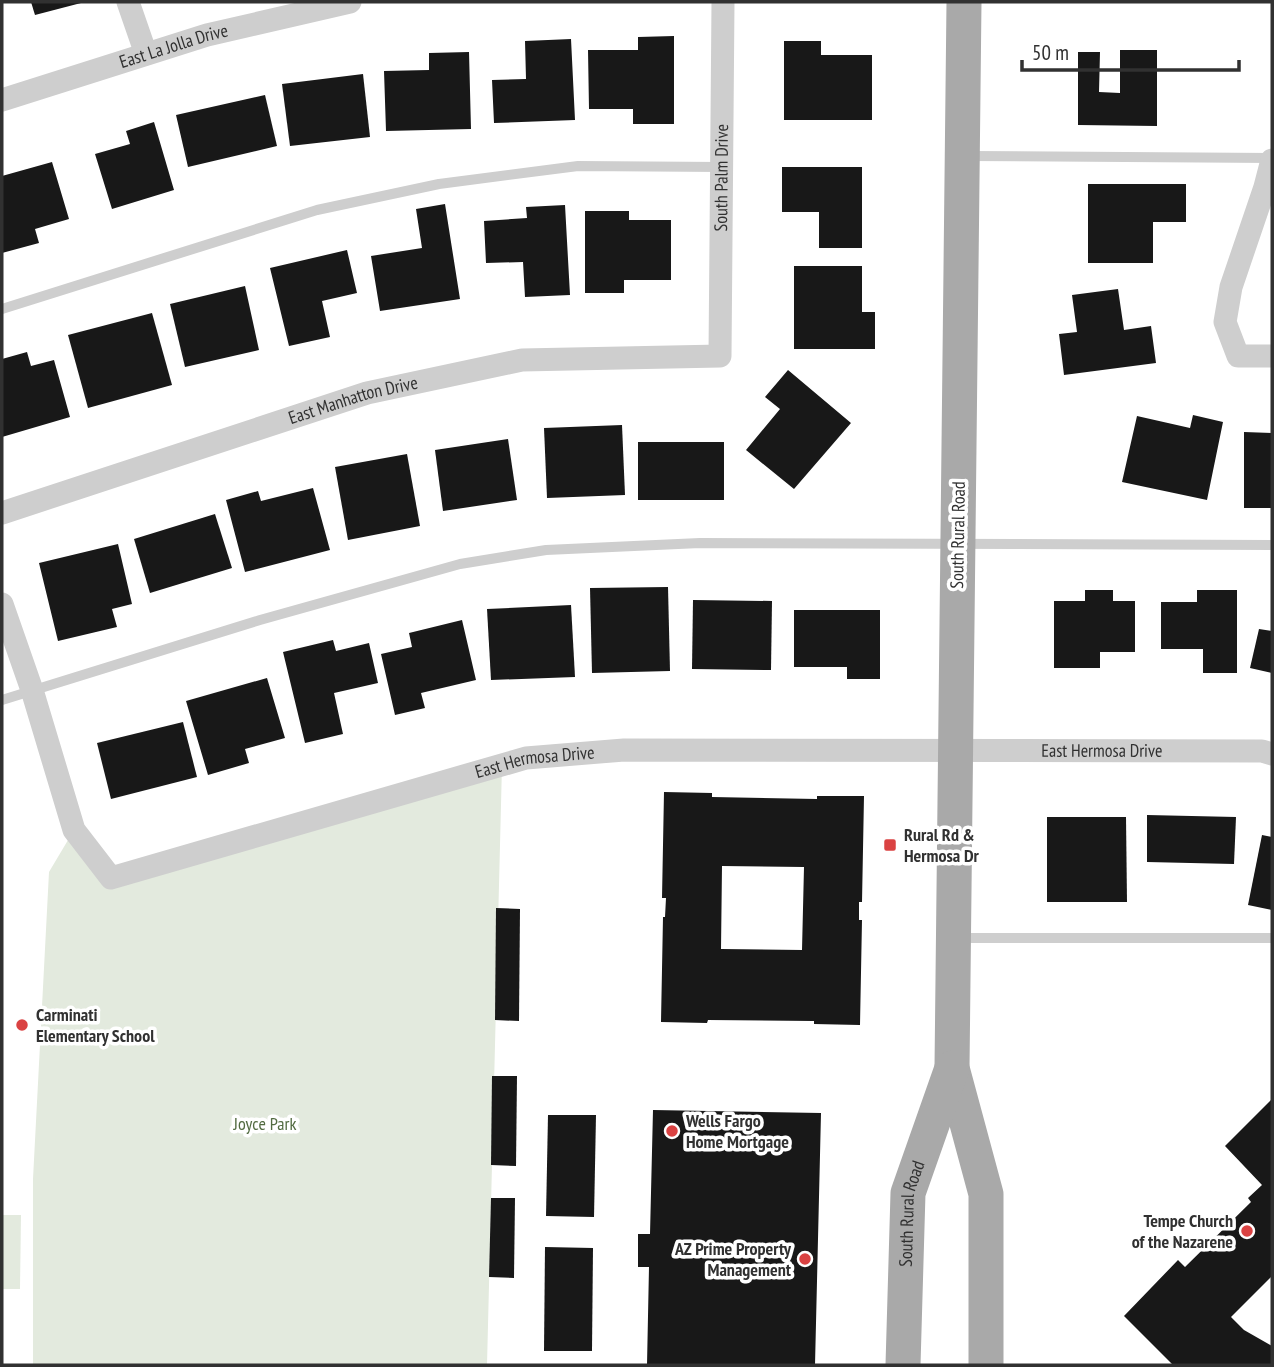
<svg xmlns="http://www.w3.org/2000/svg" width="1274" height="1367" font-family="'PT Sans Narrow',sans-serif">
<rect width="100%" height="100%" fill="#fff"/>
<g fill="#e3eade">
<polygon points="502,765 487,1365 33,1365 33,1179 49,872 74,830 112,878"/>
<polygon points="2,1215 21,1215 20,1289 2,1289"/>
</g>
<g fill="#181818" fill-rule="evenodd">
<polygon points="31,2 81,2 81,3 35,15"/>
<polygon points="674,36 674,124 633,124 633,109 589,109 588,50 638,50 638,37"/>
<polygon points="571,39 575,120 494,123 492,80 526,79 525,41"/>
<polygon points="784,41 821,41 821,55 872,55 872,120 784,120"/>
<polygon points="1120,50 1157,50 1157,126 1078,125 1078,52 1100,52 1099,92 1120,93"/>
<polygon points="469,52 471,129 386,131 384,71 429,70 429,53"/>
<polygon points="363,74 370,137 290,146 282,84"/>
<polygon points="265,95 277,146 188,167 176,115"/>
<polygon points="154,122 174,190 112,209 95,154 130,144 126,131"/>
<polygon points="52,162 69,219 35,229 39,243 2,253 2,176"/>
<polygon points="782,167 862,167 862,248 819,248 819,212 782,212"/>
<polygon points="1088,184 1186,184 1186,222 1153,222 1153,263 1088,263"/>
<polygon points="445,204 460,299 380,311 371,256 422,248 416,209"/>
<polygon points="565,205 570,295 525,297 523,262 486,263 484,221 527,218 526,207"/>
<polygon points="585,211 629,211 629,220 671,220 671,280 624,280 624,293 585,293"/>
<polygon points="347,250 357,293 322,301 330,337 289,346 270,268"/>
<polygon points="794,266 862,266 862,312 875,312 875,349 794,349"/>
<polygon points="245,286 259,350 185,367 170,304"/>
<polygon points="1118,289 1124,330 1151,326 1156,363 1064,375 1059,334 1077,332 1072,295"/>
<polygon points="152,313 172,385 88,408 68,335"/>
<polygon points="27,352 31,366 54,360 70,417 2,437 2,359"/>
<polygon points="788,370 851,423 794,489 746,450 780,409 765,397"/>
<polygon points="1193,415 1223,422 1207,500 1122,482 1137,416 1190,428"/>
<polygon points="622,425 625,495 547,498 544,428"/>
<polygon points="1244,432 1272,433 1272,508 1244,508"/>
<polygon points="508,439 517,500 443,511 435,450"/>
<rect x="638" y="442" width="86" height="58"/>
<polygon points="407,454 420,526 348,540 335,467"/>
<polygon points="313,488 330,550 245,572 226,500 258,491 261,501"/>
<polygon points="215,514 232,568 150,593 134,539"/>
<polygon points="118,544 132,604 112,609 117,627 58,641 39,563"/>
<polygon points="668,587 670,671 592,673 590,588"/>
<polygon points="1085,590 1113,590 1113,601 1135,601 1135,652 1100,652 1100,668 1054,668 1054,601 1085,601"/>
<polygon points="1197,590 1237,590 1237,673 1203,673 1203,649 1161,649 1161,602 1197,602"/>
<polygon points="693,600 772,601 771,670 692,669"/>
<polygon points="571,605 575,677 491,680 487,609"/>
<polygon points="794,610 880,610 880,679 847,679 847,667 794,667"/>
<polygon points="462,620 476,680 421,693 425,708 395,715 381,654 412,647 409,633"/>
<polygon points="1259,629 1272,631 1272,673 1250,668"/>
<polygon points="333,640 336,651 369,643 378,683 334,693 343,734 305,743 283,652"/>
<polygon points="267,678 285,738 245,749 249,763 208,775 186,701"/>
<polygon points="183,722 197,777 111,799 97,743"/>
<path d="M664 792 712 793V797L817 799V796H864L862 902H859V920H862L860 1025 814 1024V1021L708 1020 707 1023 661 1022 663 917H665L666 898H662ZM722 866 804 867 802 950 721 949Z"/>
<polygon points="1147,815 1236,817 1234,864 1147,862"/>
<polygon points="1047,817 1126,817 1127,902 1047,902"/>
<polygon points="1262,835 1272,837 1272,910 1248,905"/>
<polygon points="496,908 520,909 519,1021 495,1020"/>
<polygon points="492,1076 517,1076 516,1166 491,1165"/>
<polygon points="1272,1099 1272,1276 1231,1317 1244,1330 1272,1346 1272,1365 1173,1365 1124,1316 1178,1260 1185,1267 1251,1202 1248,1198 1262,1185 1225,1146"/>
<polygon points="653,1110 821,1113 815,1365 647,1365 649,1267 638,1267 638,1234 650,1234"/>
<polygon points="548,1115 596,1115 594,1217 546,1216"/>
<polygon points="491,1198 515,1198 514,1278 489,1277"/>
<polygon points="545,1247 593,1248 592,1351 544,1351"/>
</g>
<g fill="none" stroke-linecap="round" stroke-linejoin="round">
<g stroke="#cecece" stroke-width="10">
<polyline points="967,156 1272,158"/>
<polyline points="2,309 317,210 439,184 578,166 722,167"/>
<polyline points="2,700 260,620 460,564 546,550 700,543 1272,545"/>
<polyline points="958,938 1272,938"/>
</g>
<g stroke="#cecece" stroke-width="23">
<polyline points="128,2 146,54"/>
<path id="s1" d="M2 100 207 35 350 2"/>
<polyline points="1272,160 1265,187 1231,287 1225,322 1238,356 1272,356"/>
<path id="s2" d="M2 513 367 393 522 360 720 356 723 2"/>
<path id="s3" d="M2 604 32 690 74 830 111 878 526 758 624 750 1262 751 1272 754"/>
</g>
<g stroke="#a9a9a9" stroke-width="35">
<polyline points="964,2 952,1068 986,1194 986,1365"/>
<path id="s4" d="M903 1365 908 1193 952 1068"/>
</g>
</g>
<g fill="#da4242" stroke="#fff" stroke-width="2.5">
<rect x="883" y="838" width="14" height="14" rx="3.5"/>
<circle cx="22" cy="1025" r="7"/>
<circle cx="672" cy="1131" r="7"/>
<circle cx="1247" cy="1231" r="7"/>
<circle cx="805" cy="1259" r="7"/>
</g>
<g text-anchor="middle" stroke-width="7" stroke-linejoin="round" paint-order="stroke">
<g font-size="18" fill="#313131" stroke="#fff">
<text dy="6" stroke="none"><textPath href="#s1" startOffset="180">East La Jolla Drive</textPath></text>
<text dy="6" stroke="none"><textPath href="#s2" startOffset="919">South Palm Drive</textPath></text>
<text dy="6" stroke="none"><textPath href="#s2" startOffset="369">East Manhatton Drive</textPath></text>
<text transform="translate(958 535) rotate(-89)" y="6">South Rural Road</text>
<text dy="6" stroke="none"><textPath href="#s3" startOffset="1306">East Hermosa Drive</textPath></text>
<text dy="6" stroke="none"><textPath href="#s3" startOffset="738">East Hermosa Drive</textPath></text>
<text dy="6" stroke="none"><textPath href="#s4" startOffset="152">South Rural Road</textPath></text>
</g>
<g font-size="18" font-weight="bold" fill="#313131" stroke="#fff" text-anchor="start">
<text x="904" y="841">Rural Rd &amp;<tspan x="904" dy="21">Hermosa Dr</tspan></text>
<text x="36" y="1021">Carminati<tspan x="36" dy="21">Elementary School</tspan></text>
<text x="686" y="1127">Wells Fargo<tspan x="686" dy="21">Home Mortgage</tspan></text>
<text x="1233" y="1227" text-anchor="end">Tempe Church<tspan x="1233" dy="21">of the Nazarene</tspan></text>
<text x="791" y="1255" text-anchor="end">AZ Prime Property<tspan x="791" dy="21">Management</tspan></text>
</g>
<g font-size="18" fill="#526b41" stroke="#fff">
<text x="265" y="1130">Joyce Park</text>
</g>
</g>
<rect width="1274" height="1367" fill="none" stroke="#313131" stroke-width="7"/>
<path d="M1022 60v10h217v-10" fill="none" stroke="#313131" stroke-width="3.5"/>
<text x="1032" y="60" font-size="21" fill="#313131" stroke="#ffffff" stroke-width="5" paint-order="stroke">50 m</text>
</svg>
